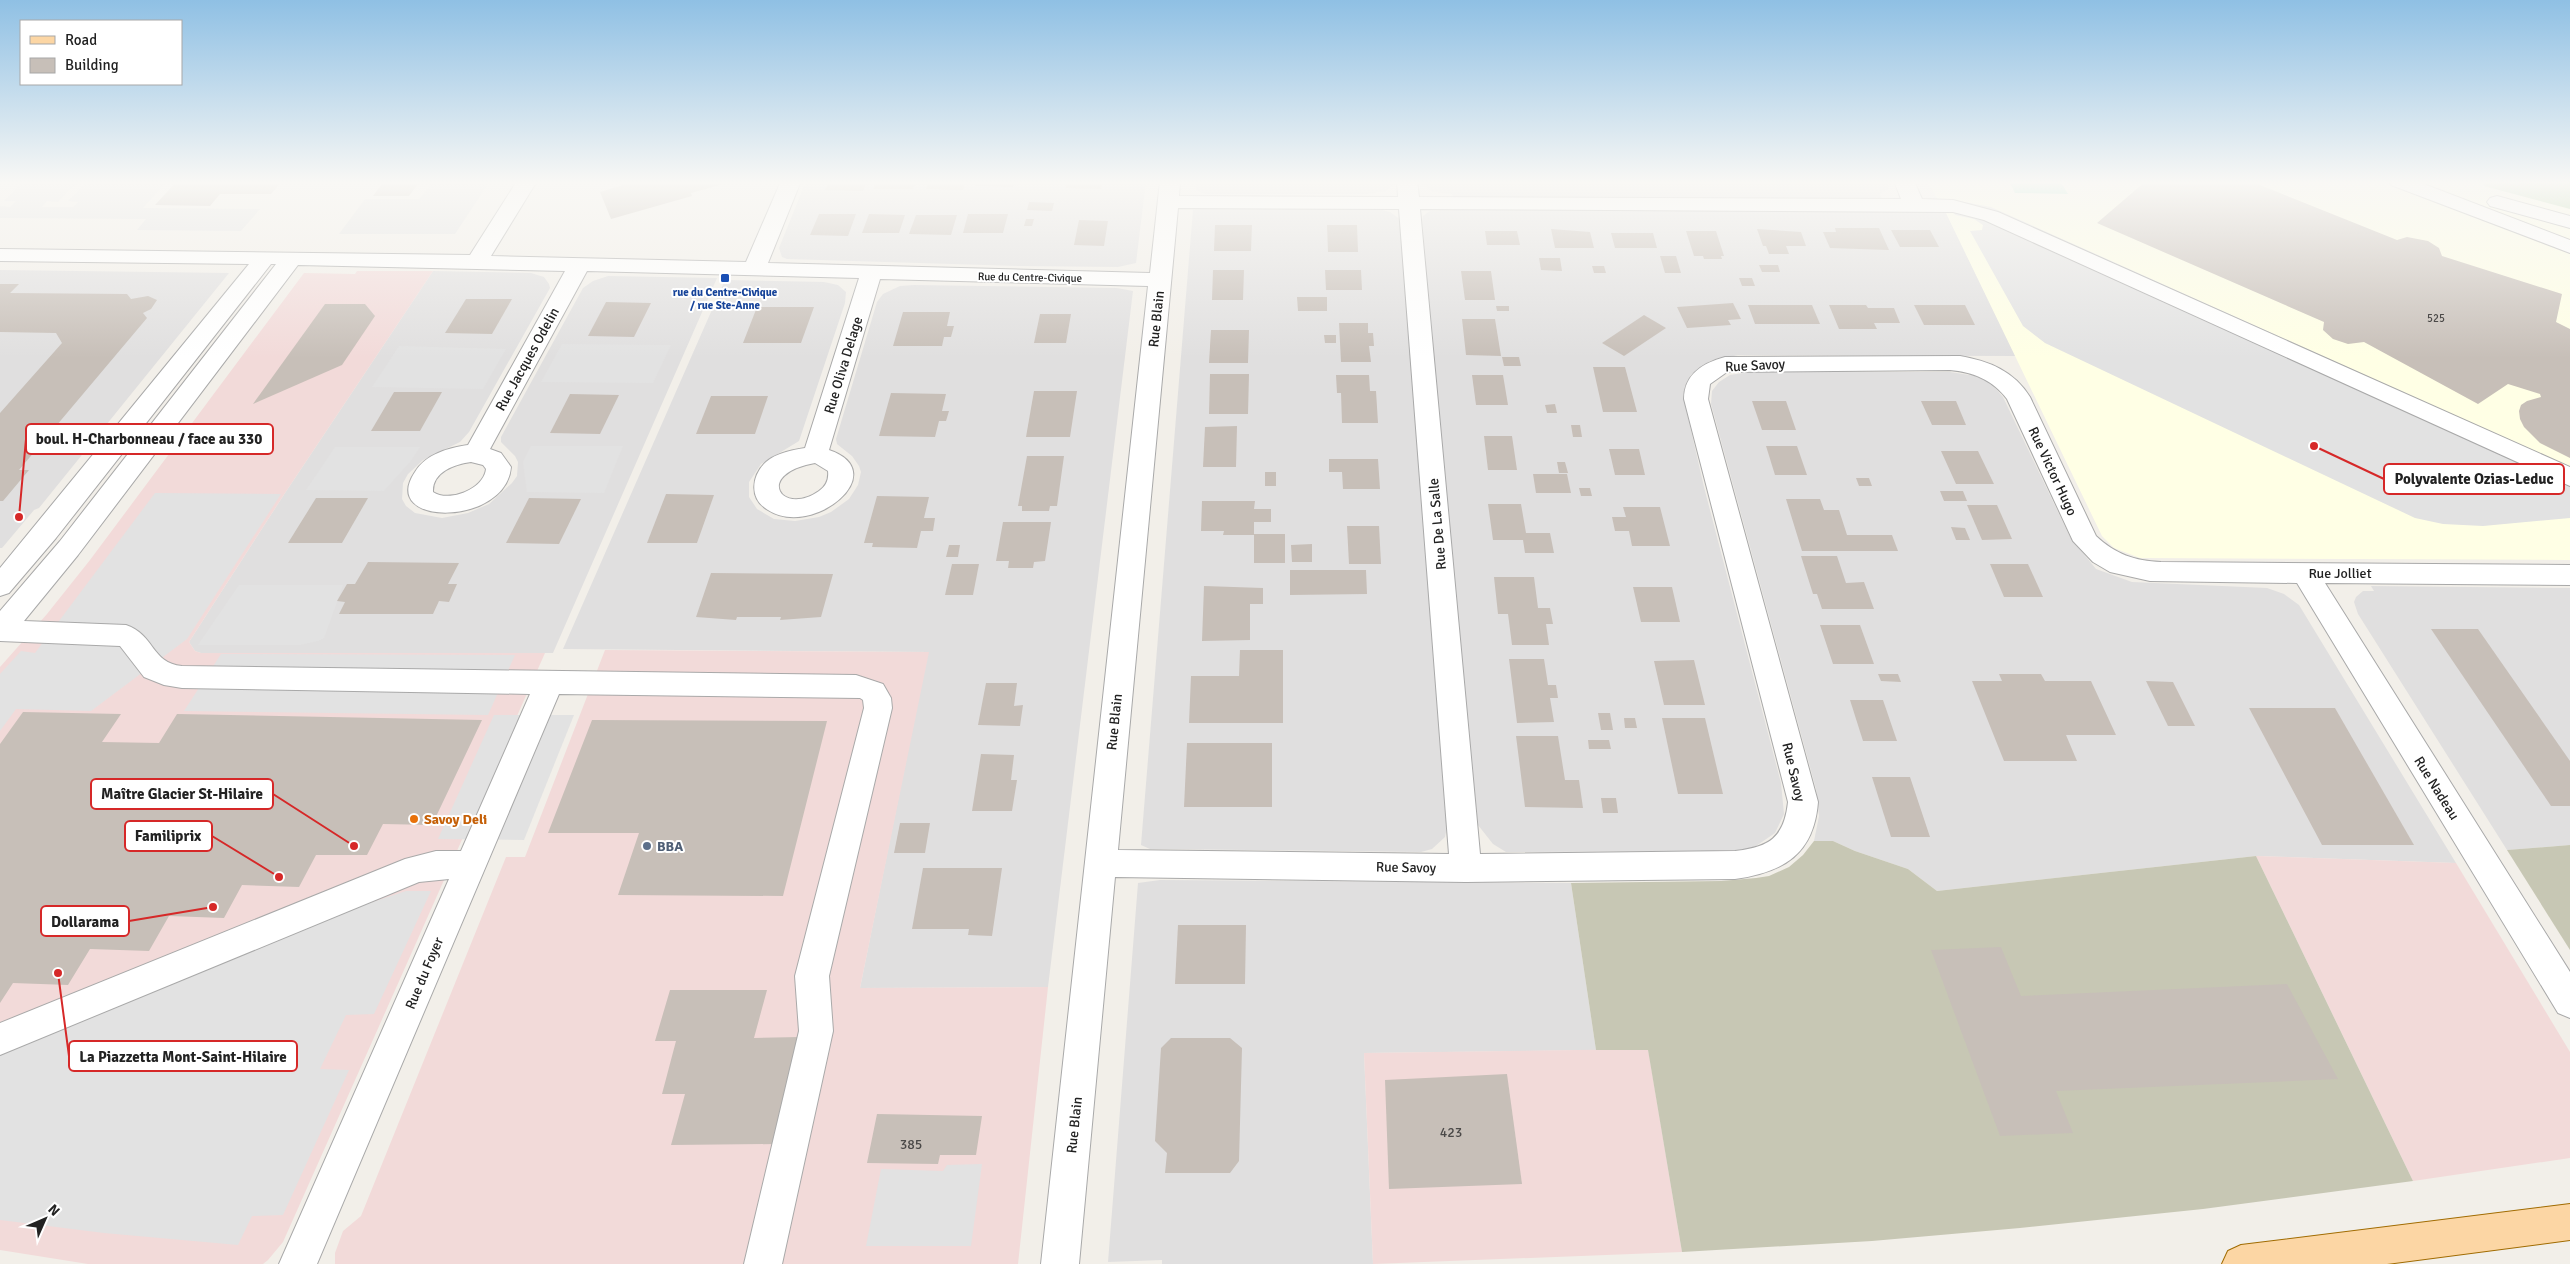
<svg xmlns="http://www.w3.org/2000/svg" width="2570" height="1264" font-family="Signika,sans-serif">
<rect width="100%" height="100%" fill="#f2efe9"/>
<g fill="#e0dfdf">
<polygon points="806,181 1146,181 1136,263 1118,267 1020,266 787,259 782,257 779,248"/>
<polygon points="1196,181 1397,181 1386,191 1368,194 1205,194 1196,190"/>
<polygon points="1418,181 1888,181 1888,189 1880,194 1888,211 1946,213 2016,356 1738,355 1710,361 1691,375 1686,384 1684,400 1704,487 1781,783 1784,814 1775,833 1756,846 1739,851 1506,852 1493,844 1478,825 1449,533 1422,221 1423,216 1430,211 1455,210 1452,194 1433,192"/>
<polygon points="1213,208 1378,209 1390,212 1401,220 1447,827 1445,837 1432,849 1421,852 1150,849 1141,845 1193,210"/>
<polygon points="0,270 229,273 39,508 34,510 2,548 0,548"/>
<polygon points="433,271 531,273 544,277 549,284 550,288 469,432 460,442 423,460 408,474 403,483 402,499 406,506 415,513 442,518 468,513 489,504 512,483 517,476 518,462 515,456 501,442 501,437 583,288 593,281 608,276 717,278 553,653 201,653 195,651 189,642 285,493"/>
<polygon points="725,280 824,282 838,285 846,292 845,303 799,441 761,464 749,482 749,497 757,509 774,519 795,521 819,517 831,512 849,499 858,485 861,472 859,466 852,456 837,444 836,439 877,302 883,294 900,286 914,285 1117,288 1133,291 1048,987 860,988 928,652 563,649"/>
<polygon points="1751,372 1950,372 1976,376 1991,383 2003,397 2070,537 2096,569 2132,582 2267,588 2284,594 2299,605 2456,863 2256,856 1937,891 1908,869 1855,851 1833,841 1814,841 1819,816 1816,789 1711,404 1712,391 1719,382 1730,375"/>
<polygon points="2371,586 2570,588 2570,845 2507,850 2358,614 2354,602 2356,597 2363,591 2374,591"/>
<polygon points="1160,880 1571,883 1596,1050 1364,1053 1373,1264 1162,1264 1162,1260 1108,1262 1138,883"/>
</g>
<g fill="#f2dad9">
<polygon points="357,271 433,271 285,493 189,642 195,651 201,653 545,653 283,1242 268,1260 263,1264 88,1264 0,1250 0,667 47,614 90,560 304,273 355,274"/>
<polygon points="605,650 929,652 860,988 1048,987 1018,1264 335,1264 335,1253 343,1231 361,1216 506,857 525,857"/>
<polygon points="2256,856 2456,863 2570,1052 2570,1158 2413,1181"/>
<polygon points="1648,1049 1682,1252 1373,1264 1364,1053"/>
</g>
<polygon fill="#ffffe5" points="1927,181 2570,181 2570,560 2140,558 2114,548 2102,536 1946,213"/>
<g fill="#c7c7b4">
<polygon points="1814,841 1833,841 1855,851 1908,869 1937,891 2256,856 2413,1181 2203,1209 2020,1228 1872,1241 1682,1252 1648,1050 1596,1050 1571,883 1721,881 1756,878 1769,876 1789,867 1803,855"/>
<polygon points="2570,845 2570,950 2507,850"/>
</g>
<polygon fill="#add19e" points="2485,181 2570,181 2570,209 2484,186"/>
<polygon fill="#88e0be" points="2009,181 2060,181 2068,194 2015,193"/>
<g fill="#e2e2e2">
<polygon points="24,181 78,181 58,202 47,201 42,207 73,207 78,202 68,201 88,181 167,181 143,208 260,209 241,231 137,230 146,219 0,218 0,206 10,207 16,201 4,201"/>
<polygon points="433,181 490,181 455,234 339,234 365,199 419,199"/>
<polygon points="1948,199 1991,207 2570,467 2570,518 2483,526 2443,524 2415,518 2045,343 2023,326 1970,231 1982,230 1983,225 1974,219 1955,215"/>
<polygon points="562,344 671,345 653,383 541,382"/>
<polygon points="399,346 506,349 483,389 372,387"/>
<polygon points="531,446 623,446 604,493 527,492 523,462"/>
<polygon points="335,447 420,447 410,462 384,491 306,490"/>
<polygon points="155,493 281,494 187,639 91,711 16,709 0,731 0,674 21,651 35,653"/>
<polygon points="239,585 343,585 324,638 318,641 300,645 198,645"/>
<polygon points="221,654 515,655 488,715 184,711"/>
<polygon points="494,715 574,715 524,840 438,839"/>
<polygon points="406,891 431,891 374,1014 346,1015 320,1069 349,1070 283,1215 252,1216 238,1245 104,1233 0,1220 0,1053 348,910"/>
<polygon points="982,1164 971,1246 866,1246 881,1169 943,1171 947,1165"/>
</g>
<g fill="#c7bfb8">
<polygon points="177,181 282,181 271,194 220,194 210,206 155,205"/>
<polygon points="384,181 420,181 409,196 373,196"/>
<polygon points="621,181 734,181 691,193 692,196 611,219 600,192 623,185"/>
<polygon points="829,181 867,181 863,191 825,190"/>
<polygon points="876,181 916,181 913,189 873,189"/>
<polygon points="928,181 966,181 963,190 926,189"/>
<polygon points="976,181 1015,181 1013,187 975,186"/>
<polygon points="1067,181 1103,181 1101,189 1066,188"/>
<polygon points="2146,181 2250,181 2397,240 2407,237 2428,241 2439,248 2442,256 2562,294 2556,322 2570,329 2570,458 2540,443 2524,427 2520,419 2519,411 2521,405 2527,401 2541,397 2540,394 2508,384 2478,404 2364,342 2348,344 2333,339 2323,330 2324,322 2097,223"/>
<polygon points="1029,202 1054,203 1052,211 1027,210"/>
<polygon points="819,214 856,214 848,236 810,235"/>
<polygon points="869,214 905,215 899,233 862,233"/>
<polygon points="968,214 1008,214 1003,233 963,233"/>
<polygon points="916,215 957,215 951,235 909,234"/>
<polygon points="1026,219 1034,219 1032,226 1024,226"/>
<polygon points="1079,220 1108,221 1104,246 1074,245"/>
<polygon points="1215,225 1252,225 1251,251 1214,251"/>
<polygon points="1327,225 1357,225 1358,252 1328,252"/>
<polygon points="1835,228 1879,228 1889,250 1830,248 1823,232 1836,232"/>
<polygon points="1551,229 1590,232 1594,248 1555,248"/>
<polygon points="1757,229 1801,232 1806,246 1786,246 1789,254 1769,254 1766,246 1763,246"/>
<polygon points="1891,230 1930,230 1939,247 1900,247"/>
<polygon points="1485,231 1517,231 1520,245 1487,245"/>
<polygon points="1686,231 1716,231 1724,256 1721,256 1722,259 1704,259 1703,256 1694,256"/>
<polygon points="1611,233 1653,233 1657,248 1615,248"/>
<polygon points="1660,256 1676,256 1681,273 1665,273"/>
<polygon points="1539,258 1560,258 1562,271 1541,270"/>
<polygon points="1759,265 1778,265 1780,272 1762,272"/>
<polygon points="1592,266 1604,266 1606,273 1594,273"/>
<polygon points="1213,270 1244,270 1243,300 1212,300"/>
<polygon points="1325,270 1361,270 1362,290 1326,290"/>
<polygon points="1461,271 1491,271 1495,300 1465,300"/>
<polygon points="1739,278 1752,278 1755,286 1742,286"/>
<polygon points="0,284 19,284 10,293 127,294 131,299 148,296 157,300 151,309 143,313 147,318 19,470 29,470 3,501 0,501 0,413 62,343 56,333 0,332"/>
<polygon points="1297,297 1327,297 1327,311 1298,311"/>
<polygon points="466,299 512,299 492,334 445,333"/>
<polygon points="606,302 651,303 634,337 588,336"/>
<polygon points="1733,303 1741,319 1728,320 1731,325 1687,328 1677,307"/>
<polygon points="325,304 365,304 375,316 342,365 253,404"/>
<polygon points="1748,305 1812,305 1820,324 1755,324"/>
<polygon points="1829,305 1866,305 1868,308 1894,308 1900,323 1874,323 1877,329 1839,329"/>
<polygon points="1914,305 1965,305 1975,325 1924,325"/>
<polygon points="1496,306 1509,306 1509,311 1497,311"/>
<polygon points="757,307 814,307 801,343 743,343"/>
<polygon points="903,312 950,312 947,326 954,326 951,337 944,337 942,346 893,346"/>
<polygon points="1040,314 1071,314 1066,343 1034,343"/>
<polygon points="1644,315 1666,328 1624,356 1602,343"/>
<polygon points="1462,319 1495,319 1501,356 1466,355"/>
<polygon points="1339,323 1368,323 1368,333 1373,333 1374,346 1369,346 1371,362 1341,362"/>
<polygon points="1211,330 1249,330 1248,363 1209,363"/>
<polygon points="1324,335 1336,335 1336,343 1325,343"/>
<polygon points="1502,357 1519,357 1521,366 1504,366"/>
<polygon points="1593,367 1625,367 1637,412 1603,412"/>
<polygon points="1210,374 1249,374 1248,414 1209,414"/>
<polygon points="1336,375 1369,375 1370,391 1376,391 1378,423 1342,423 1341,393 1337,393"/>
<polygon points="1472,375 1503,375 1508,405 1476,405"/>
<polygon points="1034,391 1077,391 1070,437 1026,437"/>
<polygon points="394,392 442,392 420,431 371,431"/>
<polygon points="891,393 946,394 942,411 949,411 946,421 939,421 935,437 879,436"/>
<polygon points="570,394 619,395 600,434 550,433"/>
<polygon points="711,396 768,396 755,434 696,434"/>
<polygon points="1752,401 1786,401 1796,430 1762,430"/>
<polygon points="1921,401 1956,401 1966,425 1932,425"/>
<polygon points="1555,404 1557,413 1547,413 1545,405"/>
<polygon points="1571,425 1580,425 1582,437 1573,437"/>
<polygon points="1237,426 1236,467 1203,467 1205,427"/>
<polygon points="1484,436 1512,436 1517,470 1488,470"/>
<polygon points="1766,446 1797,446 1807,475 1775,475"/>
<polygon points="1609,449 1639,449 1645,475 1615,475"/>
<polygon points="1941,451 1978,451 1994,484 1956,484"/>
<polygon points="1027,456 1064,456 1057,506 1050,506 1049,511 1022,511 1022,506 1018,506"/>
<polygon points="1329,459 1378,459 1380,489 1343,489 1342,472 1329,472"/>
<polygon points="1557,462 1565,462 1568,473 1559,473"/>
<rect x="1265" y="472" width="11" height="14"/>
<polygon points="1533,474 1567,474 1571,493 1536,493"/>
<polygon points="1856,478 1869,478 1872,486 1859,486"/>
<polygon points="1579,488 1590,488 1592,496 1581,496"/>
<polygon points="1940,491 1963,491 1967,501 1944,501"/>
<polygon points="666,494 714,495 697,543 647,543"/>
<polygon points="877,496 929,497 924,518 935,518 933,531 921,531 917,548 872,547 873,543 864,543"/>
<polygon points="316,498 368,498 342,543 288,543"/>
<polygon points="529,498 581,499 559,544 506,543"/>
<polygon points="1786,499 1820,499 1824,510 1839,510 1847,535 1892,535 1898,551 1802,551"/>
<polygon points="1202,501 1255,501 1254,509 1271,509 1271,522 1254,522 1254,535 1223,535 1224,531 1201,531"/>
<polygon points="1488,504 1521,504 1526,533 1550,533 1554,553 1525,553 1523,540 1493,540"/>
<polygon points="1967,505 1997,505 2012,539 1982,540"/>
<polygon points="1623,507 1660,507 1670,546 1632,546 1629,531 1615,531 1612,517 1626,517"/>
<polygon points="1003,522 1051,522 1045,561 1034,562 1033,568 1008,568 1009,561 996,561"/>
<polygon points="1347,526 1379,526 1381,564 1349,564"/>
<polygon points="1951,527 1965,528 1970,540 1956,540"/>
<rect x="1254" y="534" width="31" height="29"/>
<polygon points="1312,544 1312,562 1292,562 1291,545"/>
<polygon points="949,545 960,545 958,557 946,557"/>
<polygon points="1801,556 1837,556 1846,583 1864,582 1874,609 1822,609 1817,594 1813,594"/>
<polygon points="368,562 459,563 448,584 457,584 449,602 439,601 433,614 339,614 345,602 337,601 347,584 355,584"/>
<polygon points="952,564 979,564 973,595 945,595"/>
<polygon points="1990,564 2028,564 2043,597 2004,597"/>
<polygon points="1290,570 1366,570 1367,594 1290,595"/>
<polygon points="711,573 833,574 821,617 780,620 781,617 737,617 736,620 696,617"/>
<polygon points="1494,577 1534,577 1538,608 1550,608 1553,624 1546,624 1549,645 1512,645 1508,614 1498,614"/>
<polygon points="1204,586 1263,588 1263,604 1250,604 1250,640 1202,641"/>
<polygon points="1633,587 1672,587 1680,622 1641,622"/>
<polygon points="1820,625 1860,625 1874,664 1833,664"/>
<polygon points="2431,629 2478,629 2570,761 2570,806 2551,806"/>
<polygon points="1240,650 1283,650 1283,723 1189,723 1191,676 1239,676"/>
<polygon points="1509,659 1544,659 1548,685 1556,685 1558,698 1550,698 1554,722 1517,723"/>
<polygon points="1694,660 1705,705 1664,705 1654,661"/>
<polygon points="1878,674 1898,674 1901,682 1881,681"/>
<polygon points="1999,674 2041,674 2045,681 2091,681 2116,735 2066,735 2077,761 2004,761 1972,681 2002,681"/>
<polygon points="2146,681 2173,682 2195,726 2168,726"/>
<polygon points="986,683 1017,683 1014,706 1023,705 1020,726 978,725"/>
<polygon points="1850,700 1883,700 1897,741 1863,741"/>
<polygon points="2249,708 2335,708 2414,845 2322,845"/>
<polygon points="23,712 121,714 102,742 159,743 177,714 482,720 432,825 383,824 367,855 316,855 299,887 242,885 224,918 169,916 149,951 90,949 68,985 13,983 0,1003 0,744"/>
<polygon points="1598,713 1610,713 1613,730 1601,730"/>
<polygon points="1624,718 1635,718 1637,728 1625,728"/>
<polygon points="1662,718 1705,718 1723,794 1678,794"/>
<polygon points="592,720 827,721 783,896 618,895 639,833 548,833"/>
<polygon points="1516,736 1558,736 1565,780 1579,780 1583,808 1525,807"/>
<polygon points="1588,740 1609,740 1611,749 1589,749"/>
<polygon points="1187,743 1272,743 1272,807 1184,807"/>
<polygon points="981,754 1014,755 1011,780 1017,780 1012,811 972,811"/>
<polygon points="1872,777 1910,777 1930,837 1891,837"/>
<polygon points="1601,798 1616,798 1618,813 1603,813"/>
<polygon points="900,823 930,823 925,853 894,853"/>
<polygon points="923,868 1002,868 992,936 968,935 969,929 912,929"/>
<polygon points="1178,925 1246,925 1245,984 1175,984"/>
<polygon points="2001,947 2021,996 2287,984 2338,1079 2056,1091 2073,1133 2000,1136 1931,950"/>
<polygon points="670,990 767,990 754,1038 800,1037 776,1144 671,1145 685,1094 662,1094 676,1041 655,1041"/>
<polygon points="1171,1038 1230,1038 1242,1048 1239,1161 1230,1173 1165,1173 1167,1153 1155,1141 1161,1048"/>
<polygon points="1507,1074 1522,1184 1389,1189 1385,1080"/>
<polygon points="877,1114 982,1116 976,1155 940,1155 938,1164 867,1163"/>
</g>
<g fill="none" stroke-linecap="round" stroke-linejoin="round">
<g stroke="#a9a9a9" stroke-width="2">
<g id="minor">
<path d="M517 181H537L491 256 746 262 781 181H801L768 263 1150 273 1160 181H1180L1179 196 1398 197 1397 181H1417L1419 197 1901 199 1894 181H1914L1922 199 1953 200 1998 212 2570 467V486L1984 220 1953 212 1420 209 1480 854 1735 851C1769 847 1784 838 1788 802L1684 399C1684 374 1703 363 1725 357L1960 356C1989 361 2014 371 2030 397L2096 536C2115 554 2135 561 2161 562L2570 565V585L2325 583 2570 972V1018L2558 1013 2297 583 2150 581 2110 572 2093 562 2073 541 2007 399C1993 380 1973 372 1950 370L1727 372 1710 384 1708 399 1818 802C1814 854 1784 872 1735 879L1466 882 1115 877 1079 1264H1041L1148 286 880 279 829 450C894 472 813 539 768 510 749 499 751 476 766 462 776 453 792 450 805 448L859 278 587 271 490 449 501 453 511 467C506 527 378 527 415 472 426 454 448 448 468 445L565 271 298 265 78 555 24 621 126 625C155 635 151 663 182 666L856 675 883 684 891 698 892 708 829 976 833 1031 782 1264H744L799 1031 795 976 864 708 863 700 860 698 559 694 317 1264H279L449 879 419 882 0 1055V1023L405 859 436 851H461L530 694 182 688 164 685 144 677 120 646 0 641V611L60 541 276 264H271L56 538 9 593 0 596V568L249 264 0 261V249L470 255ZM1178 208 1399 209 1449 854 1118 850ZM471 462 483 465 486 469C484 489 449 503 433 492 432 472 455 464 471 462ZM815 463 828 471C829 480 826 486 819 491 782 517 753 474 815 463Z"/>
<polygon points="2388,181 2416,181 2570,240 2570,253 2391,185"/>
<polygon points="2497,196 2570,216 2570,228 2490,206 2487,202 2490,198"/>
</g>
</g>
<g stroke="#a06b00" stroke-width="2">
<polygon id="major" points="2570,1204 2570,1240 2387,1264 2222,1264 2228,1251 2241,1245"/>
</g>
<use href="#minor" fill="#fff" fill-rule="evenodd"/>
<use href="#major" fill="#fcd6a4" fill-rule="evenodd"/>
</g>
<linearGradient id="sky" x2="0" y2="1"><stop stop-color="#8fc0e4"/><stop offset="0.51" stop-color="#f9f8f5"/><stop offset="1" stop-color="#f9f8f5" stop-opacity="0"/></linearGradient>
<rect width="2570" height="358" fill="url(#sky)"/>
<rect fill="#1a4fb4" stroke="#fff" stroke-width="2" x="720" y="273" width="10" height="10" rx="2.5"/>
<circle fill="#e8710a" stroke="#fff" stroke-width="2" cx="414" cy="819" r="5"/>
<circle fill="#5c6f8a" stroke="#fff" stroke-width="2" cx="647" cy="846" r="5"/>
<g text-anchor="middle" stroke-width="4" stroke-linejoin="round" paint-order="stroke">
<g font-size="11" fill="#222" stroke="#fff">
<text transform="translate(1030 277) rotate(1)" y="4">Rue du Centre-Civique</text>
</g>
<g font-size="11" font-weight="bold" fill="#164399" stroke="#fff">
<text x="725" y="296">rue du Centre-Civique<tspan x="725" dy="13">/ rue Ste-Anne</tspan></text>
</g>
<g font-size="11" fill="#4b4948">
<text x="2436" y="322">525</text>
</g>
<g font-size="14" fill="#222" stroke="#fff">
<text transform="translate(1156 319) rotate(-84)" y="5">Rue Blain</text>
<text transform="translate(527 359) rotate(-61)" y="5">Rue Jacques Odelin</text>
<text transform="translate(843 365) rotate(-73)" y="5">Rue Oliva Delage</text>
<text transform="translate(1755 365) rotate(-3)" y="5">Rue Savoy</text>
<text transform="translate(2053 471) rotate(65)" y="5">Rue Victor Hugo</text>
<text transform="translate(1437 524) rotate(-95)" y="5">Rue De La Salle</text>
<text x="2340" y="578">Rue Jolliet</text>
<text transform="translate(1114 722) rotate(-84)" y="5">Rue Blain</text>
<text transform="translate(1794 772) rotate(77)" y="5">Rue Savoy</text>
<text transform="translate(2437 788) rotate(58)" y="5">Rue Nadeau</text>
<text transform="translate(1406 867) rotate(1)" y="5">Rue Savoy</text>
<text transform="translate(424 973) rotate(-67)" y="5">Rue du Foyer</text>
<text transform="translate(1074 1125) rotate(-84)" y="5">Rue Blain</text>
</g>
<g font-size="14" font-weight="bold" fill="#c56008" stroke="#fff" text-anchor="start">
<text x="424" y="824">Savoy Deli</text>
</g>
<g font-size="14" font-weight="bold" fill="#4e5e75" stroke="#fff" text-anchor="start">
<text x="657" y="851">BBA</text>
</g>
<g font-size="14" fill="#4b4948">
<text x="1451" y="1137">423</text>
<text x="911" y="1149">385</text>
</g>
</g>
<path fill="none" stroke="#d62828" stroke-width="2" d="M19 517L26 439M2314 446L2384 479M354 846L273 794M279 877L212 836M213 907L129 921M58 973L69 1056"/>
<g fill="#d62828" stroke="#fff" stroke-width="2">
<circle cx="19" cy="517" r="5"/>
<circle cx="2314" cy="446" r="5"/>
<circle cx="354" cy="846" r="5"/>
<circle cx="279" cy="877" r="5"/>
<circle cx="213" cy="907" r="5"/>
<circle cx="58" cy="973" r="5"/>
</g>
<g fill="#fff" stroke="#d62828" stroke-width="2">
<rect x="26" y="424" width="247" height="30" rx="5"/>
<rect x="2384" y="464" width="180" height="30" rx="5"/>
<rect x="91" y="779" width="182" height="30" rx="5"/>
<rect x="125" y="821" width="87" height="30" rx="5"/>
<rect x="41" y="906" width="88" height="30" rx="5"/>
<rect x="69" y="1041" width="228" height="30" rx="5"/>
</g>
<g font-size="15" text-anchor="middle" font-weight="bold" fill="#222">
<text x="149" y="444">boul. H-Charbonneau / face au 330</text>
<text x="2474" y="484">Polyvalente Ozias-Leduc</text>
<text x="182" y="799">Maître Glacier St-Hilaire</text>
<text x="168" y="841">Familiprix</text>
<text x="85" y="927">Dollarama</text>
<text x="183" y="1062">La Piazzetta Mont-Saint-Hilaire</text>
</g>
<rect x="20" y="20" width="162" height="65" fill="#ffffff" stroke="#a7a7a7"/>
<rect x="30" y="36" width="25" height="8" fill="#fcd6a4" stroke="#a7a7a7"/>
<text x="65" y="45" font-size="15" fill="#222222">Road</text>
<rect x="30" y="58" width="25" height="15" fill="#c7bfb8" stroke="#a7a7a7"/>
<text x="65" y="70" font-size="15" fill="#222222">Building</text>
<g transform="translate(45 1219) rotate(45)" stroke="#ffffff" stroke-width="4" paint-order="stroke">
<path d="M0-4L9 19L0 12L-9 19Z" fill="#222222"/>
<text y="-8" font-size="14" font-weight="bold" text-anchor="middle" fill="#222222">N</text>
</g>
</svg>
